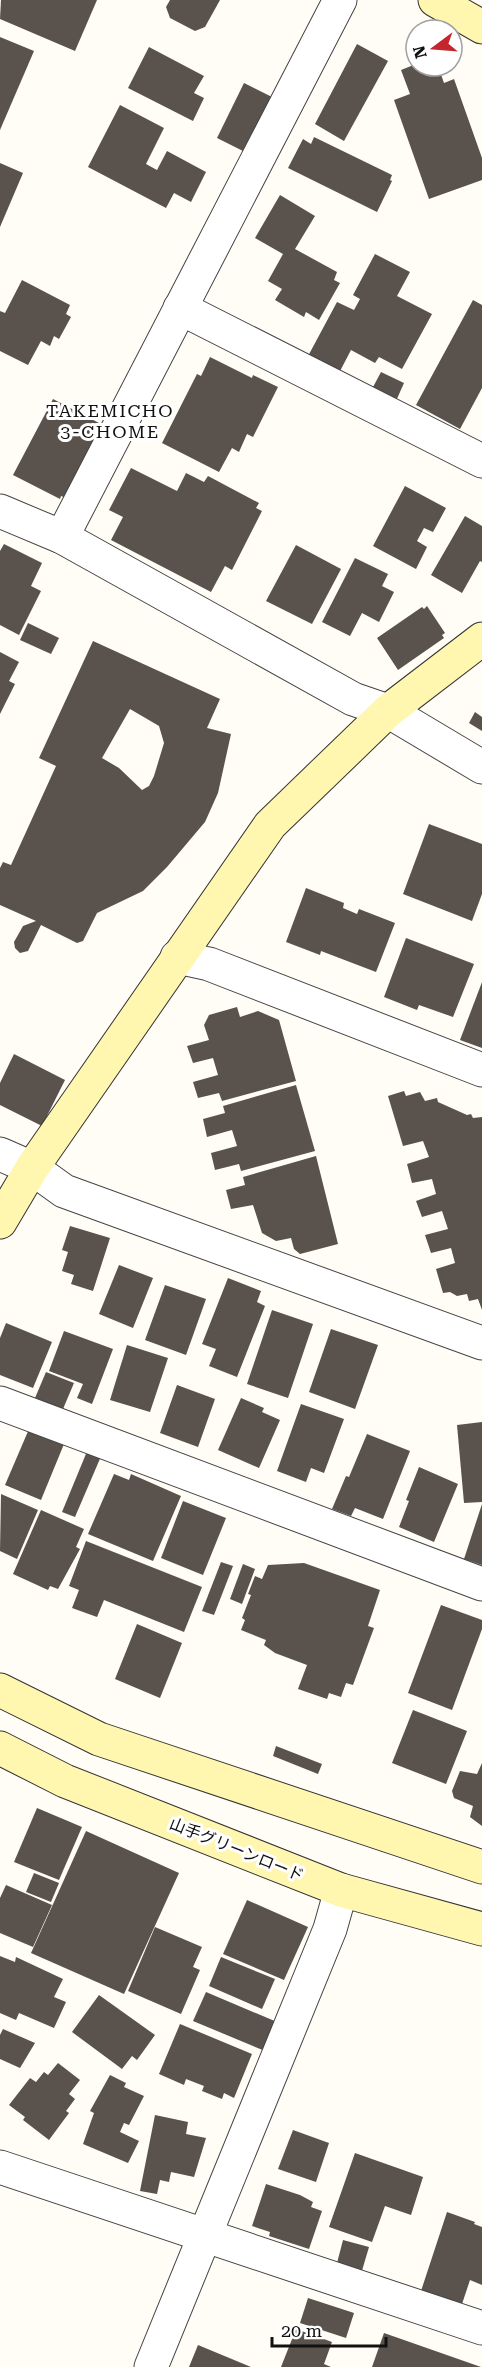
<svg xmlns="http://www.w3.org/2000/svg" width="482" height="2367" font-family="'Roboto Serif','Noto Sans JP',serif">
<rect width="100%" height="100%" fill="#fffdf5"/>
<g fill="#5a524d" fill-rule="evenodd">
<polygon points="1,0 97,0 75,51 0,19"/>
<polygon points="170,0 220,0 205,27 195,31 170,18 166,7"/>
<polygon points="0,37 34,51 0,130"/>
<polygon points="357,44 388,61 344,141 315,124"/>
<polygon points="149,47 204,76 194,93 204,98 193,121 128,88"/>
<polygon points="416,64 438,66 444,83 454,79 482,158 482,180 429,199 394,100 410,94 401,70"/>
<polygon points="244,83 274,98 247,153 217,138"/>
<polygon points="120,105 164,128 146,164 157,170 167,151 206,172 191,202 174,193 166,208 88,167"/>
<polygon points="314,137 392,175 390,180 392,181 377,212 288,168 303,139 311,144"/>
<polygon points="0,163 23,173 0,227"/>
<polygon points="280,195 315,216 295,249 337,272 334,280 340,283 319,320 306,312 304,317 275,300 282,289 268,281 283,254 255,238"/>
<polygon points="375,254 410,272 397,296 432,314 402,369 379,357 375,363 351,350 338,375 307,358 337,302 354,310 360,299 353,295"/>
<polygon points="22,280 70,305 66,314 71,317 59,339 54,336 50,346 41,341 28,365 0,351 0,311 5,313"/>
<polygon points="473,300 482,305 482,388 460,429 416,405"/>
<polygon points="210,357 252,378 253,375 278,387 253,437 247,434 239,452 232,448 219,472 162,443 197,374 201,376"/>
<polygon points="381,372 404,383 396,401 372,389"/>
<polygon points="53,399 99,423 97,426 102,429 66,498 61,496 60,499 13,475"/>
<polygon points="131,468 177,491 186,473 204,482 208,476 259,503 256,508 262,511 232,570 225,566 211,592 111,540 123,517 109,510"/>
<polygon points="405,486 446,508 433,532 424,528 417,541 427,547 416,569 373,546"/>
<polygon points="465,516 482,526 482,562 480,561 462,593 431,575"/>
<polygon points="4,544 42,563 31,586 41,591 19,635 0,625 0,551"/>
<polygon points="296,545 341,569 312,624 266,601"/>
<polygon points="355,558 388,574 382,586 394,592 379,622 362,613 350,636 322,622"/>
<polygon points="427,606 445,633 442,635 444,638 398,670 377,638 422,607 424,609"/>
<polygon points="28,623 59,638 51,654 20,640"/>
<path d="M93 641 220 699 207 728 231 734 218 793 205 822 167 867 143 891 97 913 83 941 77 943 41 925 28 951 20 953 15 948 14 942 23 926 36 921 0 905V868L3 862 11 865 56 766 39 758ZM130 709 159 726 164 743 154 776 149 786 142 790 119 768 102 758Z"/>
<polygon points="0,652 19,662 9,681 15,684 0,714"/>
<polygon points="475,712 482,717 482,731 469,723"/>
<polygon points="429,824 482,844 482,894 472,921 403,894"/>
<polygon points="306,888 344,903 343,908 357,914 359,909 395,923 376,972 321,951 320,955 286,942"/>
<polygon points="406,938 474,964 453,1017 419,1005 417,1010 384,997"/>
<polygon points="482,982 482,1048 460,1040"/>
<polygon points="237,1007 240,1017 258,1011 279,1020 296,1081 222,1101 219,1093 198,1098 193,1082 218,1075 213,1058 193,1063 187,1046 209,1040 204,1025 209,1015"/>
<polygon points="14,1054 65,1080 42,1126 0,1105 0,1083"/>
<polygon points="296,1085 315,1151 241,1171 239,1164 215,1170 211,1153 237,1146 232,1130 207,1137 203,1119 225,1113 223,1106"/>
<polygon points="404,1091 406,1096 420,1092 425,1101 437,1098 438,1102 467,1115 471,1114 473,1118 482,1117 482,1310 478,1299 469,1301 467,1294 457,1296 450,1292 443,1293 436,1269 455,1263 451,1248 431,1253 425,1235 448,1229 442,1211 422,1217 416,1201 436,1194 432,1179 412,1183 407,1164 429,1157 423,1141 403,1146 388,1096"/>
<polygon points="316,1156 338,1244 300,1254 294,1249 291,1238 276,1241 262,1233 253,1205 231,1209 226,1190 245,1185 243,1177"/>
<polygon points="70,1226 110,1238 93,1291 71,1284 74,1275 62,1271 68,1252 62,1250"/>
<polygon points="119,1265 153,1278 133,1328 99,1314"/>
<polygon points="228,1278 261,1291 257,1302 265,1306 237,1377 209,1366 216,1349 202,1344"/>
<polygon points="165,1285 206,1299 186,1355 145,1340"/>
<polygon points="272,1310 313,1324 288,1398 247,1384"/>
<polygon points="6,1323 52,1342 33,1388 0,1375 0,1338"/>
<polygon points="331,1329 378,1345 355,1409 309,1392"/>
<polygon points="64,1331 113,1349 92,1404 77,1398 83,1384 49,1371"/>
<polygon points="127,1345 168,1358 150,1412 110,1400"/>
<polygon points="46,1372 74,1383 63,1409 35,1398"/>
<polygon points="177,1385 215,1399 198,1447 160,1433"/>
<polygon points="241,1398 264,1408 262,1412 280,1420 259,1468 218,1450"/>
<polygon points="301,1404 344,1419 324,1473 311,1468 306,1482 277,1471"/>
<polygon points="482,1422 482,1502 464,1503 457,1425"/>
<polygon points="29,1429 64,1444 41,1500 5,1485"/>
<polygon points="367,1434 410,1451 383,1519 355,1508 351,1516 332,1509 346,1476 349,1477"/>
<polygon points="88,1449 102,1454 75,1517 62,1512"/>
<polygon points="419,1467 458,1484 434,1542 399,1527 409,1501 406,1500"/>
<polygon points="114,1474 129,1480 131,1474 181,1496 153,1561 88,1534"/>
<polygon points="1,1494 38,1510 17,1559 0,1551"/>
<polygon points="183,1501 226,1518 203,1575 161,1558"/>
<polygon points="482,1504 482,1565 464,1559"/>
<polygon points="41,1510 84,1529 76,1547 80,1549 58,1589 50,1586 48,1590 13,1574"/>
<polygon points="86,1541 202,1587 184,1632 104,1600 97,1617 72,1608 79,1590 69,1586"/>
<polygon points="221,1562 233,1566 214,1615 202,1611"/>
<polygon points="304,1563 380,1590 368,1626 374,1628 353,1685 346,1683 341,1697 329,1693 327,1699 298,1689 307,1665 275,1653 264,1645 266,1640 241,1630 245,1620 242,1618 251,1595 248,1594 255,1576 262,1579 268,1565"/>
<polygon points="243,1564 255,1569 242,1604 230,1599"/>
<polygon points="441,1605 482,1620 482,1629 452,1710 408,1693"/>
<polygon points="137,1624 182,1643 160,1698 115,1679"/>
<polygon points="413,1710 467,1731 446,1784 392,1763"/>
<polygon points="276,1746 322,1764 318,1774 273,1756"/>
<polygon points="482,1763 482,1826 470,1817 473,1806 454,1798 452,1791 460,1771 477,1774"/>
<polygon points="37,1808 82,1827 59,1880 14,1862"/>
<polygon points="86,1831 179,1873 124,1994 31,1953"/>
<polygon points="34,1873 59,1883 51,1902 26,1892"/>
<polygon points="6,1885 52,1905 33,1947 0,1933 0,1898"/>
<polygon points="247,1900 308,1927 284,1980 223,1954"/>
<polygon points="155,1927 202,1947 193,1967 200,1970 181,2014 128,1991"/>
<polygon points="0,1956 15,1962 16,1957 63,1979 54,1997 66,2002 54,2028 19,2013 16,2020 0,2013"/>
<polygon points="221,1957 275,1979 262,2009 209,1986"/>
<polygon points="206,1992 277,2022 265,2051 193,2021"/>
<polygon points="99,1995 155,2035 137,2060 132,2056 122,2069 72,2032"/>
<polygon points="180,2024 252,2054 234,2098 224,2093 222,2099 202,2091 204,2086 186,2079 184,2085 159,2074"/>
<polygon points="3,2029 35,2043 20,2068 0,2059 0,2035"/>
<polygon points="58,2063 80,2080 69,2094 75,2099 66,2111 69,2113 49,2140 23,2120 25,2117 9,2105 30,2078 36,2082 44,2072 48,2075"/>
<polygon points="110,2075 126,2083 124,2087 144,2096 129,2125 124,2123 120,2132 139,2141 128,2163 83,2144 94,2113 90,2111"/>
<polygon points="155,2115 188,2122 186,2134 206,2138 194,2177 171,2172 169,2182 160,2180 157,2194 140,2191"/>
<polygon points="293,2130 329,2143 316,2182 278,2169"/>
<polygon points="355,2153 423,2177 411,2215 385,2206 372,2242 329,2227"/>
<polygon points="266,2184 300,2195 313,2202 311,2207 322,2211 309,2249 269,2236 270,2232 252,2226"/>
<polygon points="447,2212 475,2222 474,2224 482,2227 482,2285 470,2280 462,2304 421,2291"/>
<polygon points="343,2240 369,2247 361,2274 336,2267"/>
<polygon points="308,2298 354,2313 346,2338 300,2323"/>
<polygon points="296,2329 332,2342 324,2364 331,2367 281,2367"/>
<polygon points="384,2333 481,2367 372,2367"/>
<polygon points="198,2345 251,2367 189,2367"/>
</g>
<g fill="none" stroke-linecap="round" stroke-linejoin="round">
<g stroke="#444" stroke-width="35">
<g id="street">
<polyline points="180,308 482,461"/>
<polyline points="0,511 62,537 353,699 388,711 482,767"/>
<polyline points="62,537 340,0"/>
<polyline points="177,957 209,964 482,1070"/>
<polyline points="0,1154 32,1168 64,1191 482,1343"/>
<polyline points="0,1403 482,1584"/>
<polyline points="0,2167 482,2328"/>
<polyline points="151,2367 330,1929 341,1890"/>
</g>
</g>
<g stroke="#333" stroke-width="35">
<g id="secondary">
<polyline points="435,0 482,27"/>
<polyline points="0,1222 32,1168 270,825 388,711 482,639"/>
<polyline points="0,1690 99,1739 482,1867"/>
<polyline points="0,1748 65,1781 341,1890 482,1929"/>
</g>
</g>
<use href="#street" stroke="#fff" stroke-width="33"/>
<use href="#secondary" stroke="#fff6b0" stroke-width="33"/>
</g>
<g text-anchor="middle" stroke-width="6" stroke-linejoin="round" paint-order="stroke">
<g font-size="16" fill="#111" stroke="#fff">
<text transform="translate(237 1849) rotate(22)" y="6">山手グリーンロード</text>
</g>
<g font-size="18" letter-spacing="1.5" fill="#111" stroke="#fff">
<text x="110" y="417">TAKEMICHO<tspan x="110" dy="21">3-CHOME</tspan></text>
</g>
</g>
<g transform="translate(434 48) rotate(254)"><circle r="28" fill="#ffffff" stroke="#a0a0a0" stroke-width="1.5"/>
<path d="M0-4.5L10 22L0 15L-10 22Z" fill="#c4262e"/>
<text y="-9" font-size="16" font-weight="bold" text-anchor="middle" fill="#111111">N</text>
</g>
<path d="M272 2337v9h114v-9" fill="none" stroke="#111111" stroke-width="3"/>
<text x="281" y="2337" font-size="18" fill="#111111" stroke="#ffffff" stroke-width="4.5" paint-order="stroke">20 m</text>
</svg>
